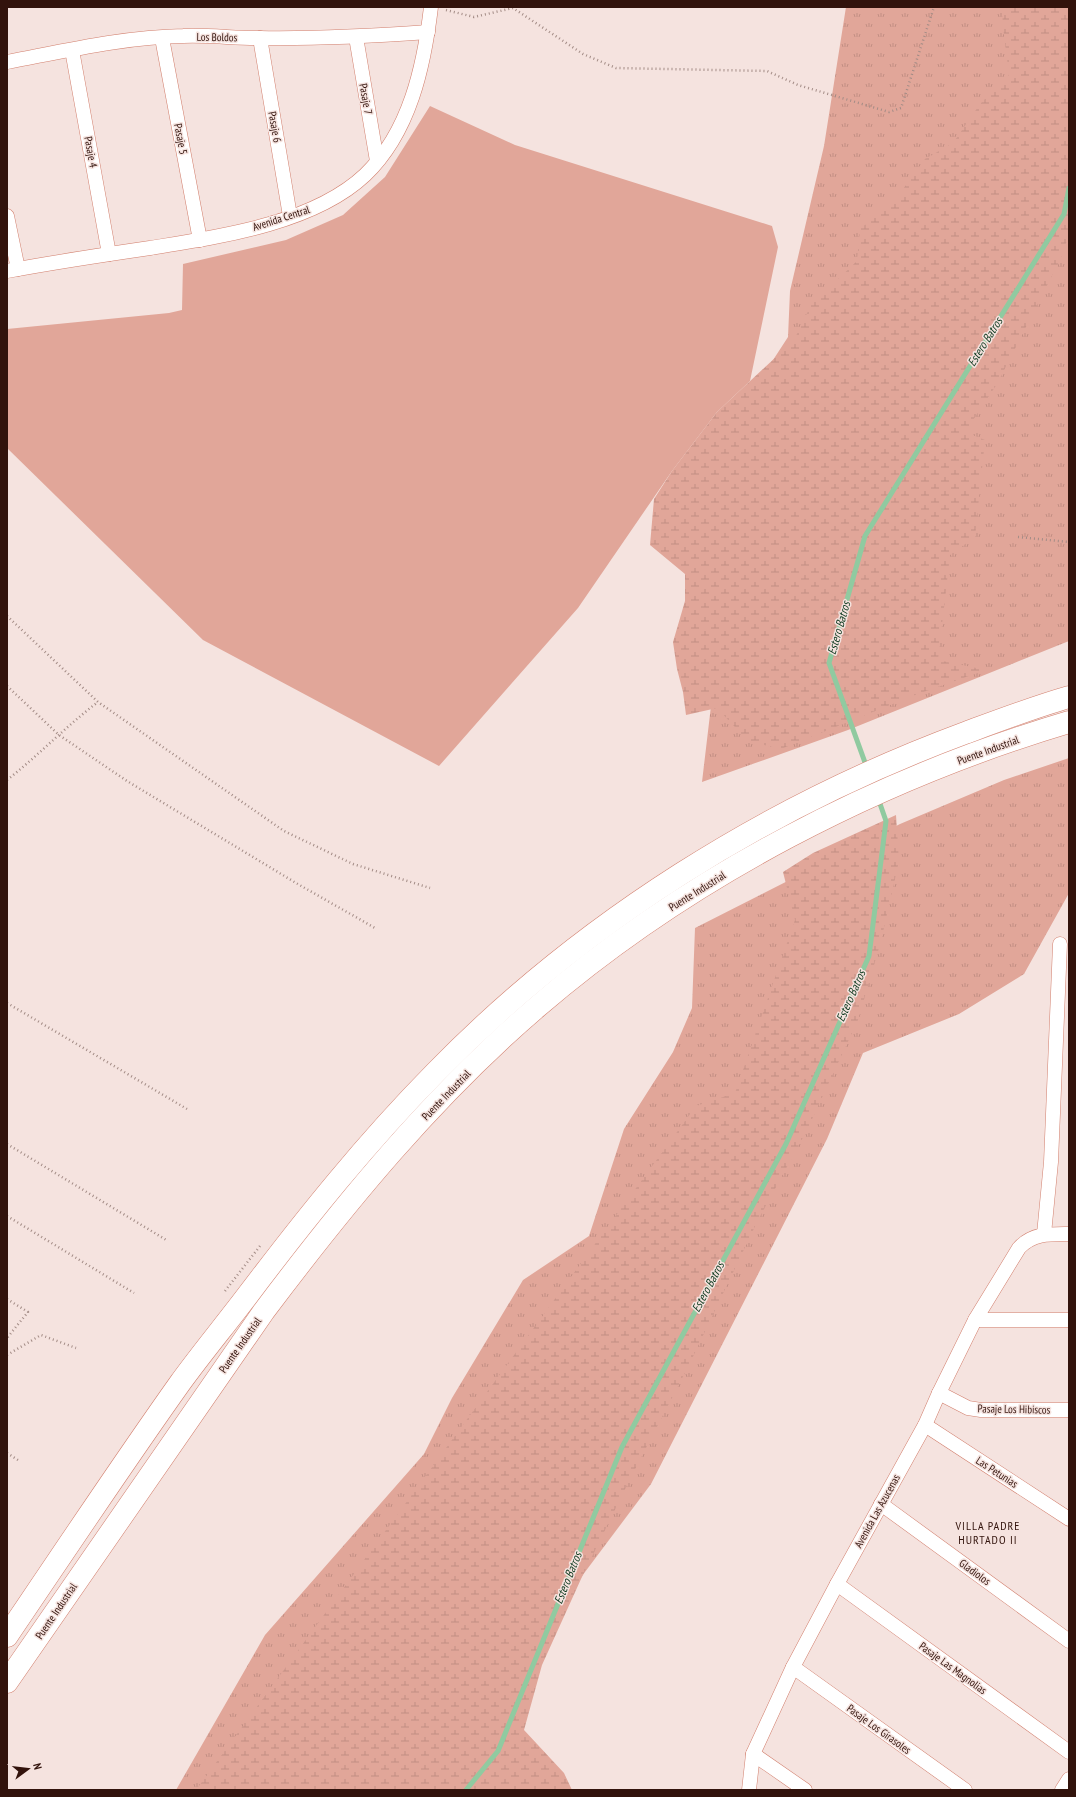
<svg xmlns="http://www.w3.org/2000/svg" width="1076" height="1797" font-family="'PT Sans Narrow',sans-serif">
<defs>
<pattern id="grass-tufts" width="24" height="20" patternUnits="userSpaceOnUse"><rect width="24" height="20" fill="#e1a699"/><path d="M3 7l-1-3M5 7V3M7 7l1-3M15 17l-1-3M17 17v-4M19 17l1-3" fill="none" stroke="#c28e83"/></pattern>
<pattern id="wetland-marsh" width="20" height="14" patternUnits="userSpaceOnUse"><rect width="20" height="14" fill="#e1a699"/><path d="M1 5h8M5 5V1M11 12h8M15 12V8" fill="none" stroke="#c28e83"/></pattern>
</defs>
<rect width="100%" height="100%" fill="#f5e3df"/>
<g fill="url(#grass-tufts)">
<polygon points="846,7 1069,7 1069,641 848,730 702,782 711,706 689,489 788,337 790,291 824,146"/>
<polygon points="1069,758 1069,893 1024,974 959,1014 863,1053 827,1139 651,1484 540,1632 483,1790 176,1790 265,1635 424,1454 452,1398 523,1280 589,1236 624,1129 673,1052 692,1008 695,928 900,824 1004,780"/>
</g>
<g fill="url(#wetland-marsh)">
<polygon points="1002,7 1069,7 1069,235 1060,260 997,384 965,432 985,440 975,537 950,555 938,660 986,670 915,695 781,749 748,741 717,708 686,715 683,692 677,669 673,642 685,601 685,574 650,545 654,499 672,471 717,412 794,340 811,305 857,261 860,229 898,196 925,159 953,143 980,104 1009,75 1003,27"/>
<polygon points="896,815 899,861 881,941 858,1020 807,1130 758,1220 690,1363 630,1479 581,1579 542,1665 524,1730 564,1773 572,1790 196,1790 696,1106 735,1093 795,920 783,872 813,853"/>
</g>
<polygon fill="#e1a699" points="430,106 515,145 772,226 778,247 750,381 717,412 672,471 578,608 439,766 203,640 7,448 7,329 169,313 182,310 183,264 286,240 343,215 385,177"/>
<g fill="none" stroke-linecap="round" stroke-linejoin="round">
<g stroke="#90caa0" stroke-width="5">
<polyline points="867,768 829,663 865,536 1064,214 1069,188"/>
<polyline points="466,1790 498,1751 622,1447 786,1144 869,956 886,821 878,798"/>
</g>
<g stroke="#d27f6d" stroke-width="15">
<g id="street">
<polyline points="356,37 377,161"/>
<polyline points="162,38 200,240"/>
<polyline points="260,38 290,216"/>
<polyline points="72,50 109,254"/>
<path d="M7 62C65 51 124 37 183 36 208 35 234 38 259 38 315 39 372 36 428 32"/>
<polyline points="7,216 18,269"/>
<path d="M7 271C55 262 102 255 150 248 218 237 313 224 365 175 410 132 424 66 431 7"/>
<polyline points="1044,1234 1051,1162 1060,944"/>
<polyline points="975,1320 1069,1320"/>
<polyline points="939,1393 968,1408 981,1410 1069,1410"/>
<polyline points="925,1425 1069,1519"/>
<polyline points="881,1504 1069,1641"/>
<polyline points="837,1584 1069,1752"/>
<polyline points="793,1667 965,1790"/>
<polyline points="753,1754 805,1790"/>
<path d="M749 1790 753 1754 793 1667 837 1584 925 1425 939 1393 975 1320 1019 1248C1033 1233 1050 1234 1069 1234"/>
<polyline points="1062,1790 1069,1779"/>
</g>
</g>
<g stroke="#d27f6d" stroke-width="23">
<g id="highway">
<path d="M7 1636C64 1552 121 1466 180 1383 201 1354 225 1325 247 1296 306 1218 366 1143 435 1073 582 922 768 806 965 733 1000 720 1034 707 1069 697"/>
<path d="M7 1682 264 1311C346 1202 433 1096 537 1007 688 877 878 779 1069 722"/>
</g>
</g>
<g stroke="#a38c86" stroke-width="2.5" stroke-dasharray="1 3" stroke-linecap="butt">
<polyline points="446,10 474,17 513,8 583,54 616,68 767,71 798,85 889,112 901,108 934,7"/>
<polyline points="1018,537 1069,542"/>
<polyline points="7,616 98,702 284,831 353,864 430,888"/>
<polyline points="7,686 59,735 127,781 296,883 375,928"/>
<path d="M7 780C39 755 65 727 98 702"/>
<polyline points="7,1003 187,1109"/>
<polyline points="7,1144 168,1241"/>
<polyline points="7,1216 134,1293"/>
<polyline points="225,1291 260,1246"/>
<polyline points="7,1299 28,1312 7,1338"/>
<polyline points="7,1355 41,1335 76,1348"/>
<polyline points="7,1453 18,1460"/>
</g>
<use href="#street" stroke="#fff" stroke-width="14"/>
<use href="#highway" stroke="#fff" stroke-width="22"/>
</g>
<g text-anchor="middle" stroke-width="3" stroke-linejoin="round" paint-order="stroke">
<g font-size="11" fill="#32130c" stroke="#f5e3df">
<text transform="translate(217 37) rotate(1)" y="4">Los Boldos</text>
<text transform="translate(366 99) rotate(80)" y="4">Pasaje 7</text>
<text transform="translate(275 127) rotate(80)" y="4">Pasaje 6</text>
<text transform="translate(181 139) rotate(79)" y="4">Pasaje 5</text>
<text transform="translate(91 152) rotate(80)" y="4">Pasaje 4</text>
<text transform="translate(281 218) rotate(-18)" y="4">Avenida Central</text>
<text transform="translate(988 750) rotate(-20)" y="4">Puente Industrial</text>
<text transform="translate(697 891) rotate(-32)" y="4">Puente Industrial</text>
<text transform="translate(446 1095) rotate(-46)" y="4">Puente Industrial</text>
<text transform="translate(240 1345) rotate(-55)" y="4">Puente Industrial</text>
<text transform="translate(1014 1409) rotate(1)" y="4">Pasaje Los Hibiscos</text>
<text transform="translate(997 1472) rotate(33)" y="4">Las Petunias</text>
<text transform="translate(877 1511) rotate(-61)" y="4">Avenida Las Azucenas</text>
<text transform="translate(975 1572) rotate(36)" y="4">Gladiolos</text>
<text transform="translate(56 1611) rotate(-56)" y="4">Puente Industrial</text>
<text transform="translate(953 1668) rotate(36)" y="4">Pasaje Las Magnolias</text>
<text transform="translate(879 1729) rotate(36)" y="4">Pasaje Los Girasoles</text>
</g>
<g font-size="12" font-style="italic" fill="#0d391e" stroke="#f5e3df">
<text transform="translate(985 342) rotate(-58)" y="4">Estero Batros</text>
<text transform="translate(839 628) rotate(-74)" y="4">Estero Batros</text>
<text transform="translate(851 996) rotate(-66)" y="4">Estero Batros</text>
<text transform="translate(708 1287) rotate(-62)" y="4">Estero Batros</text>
<text transform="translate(568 1578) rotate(-68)" y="4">Estero Batros</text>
</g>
<g font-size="12" letter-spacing="1" fill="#32130c" stroke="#f5e3df">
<text x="988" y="1530">VILLA PADRE<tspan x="988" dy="14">HURTADO II</tspan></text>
</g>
</g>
<rect width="1076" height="1797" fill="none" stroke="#32130c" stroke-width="16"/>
<g transform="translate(28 1769) rotate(75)" stroke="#f5e3df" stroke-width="3" paint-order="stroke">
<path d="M0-3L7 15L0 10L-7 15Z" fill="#32130c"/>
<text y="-6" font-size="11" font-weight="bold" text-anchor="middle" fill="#32130c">N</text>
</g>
</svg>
